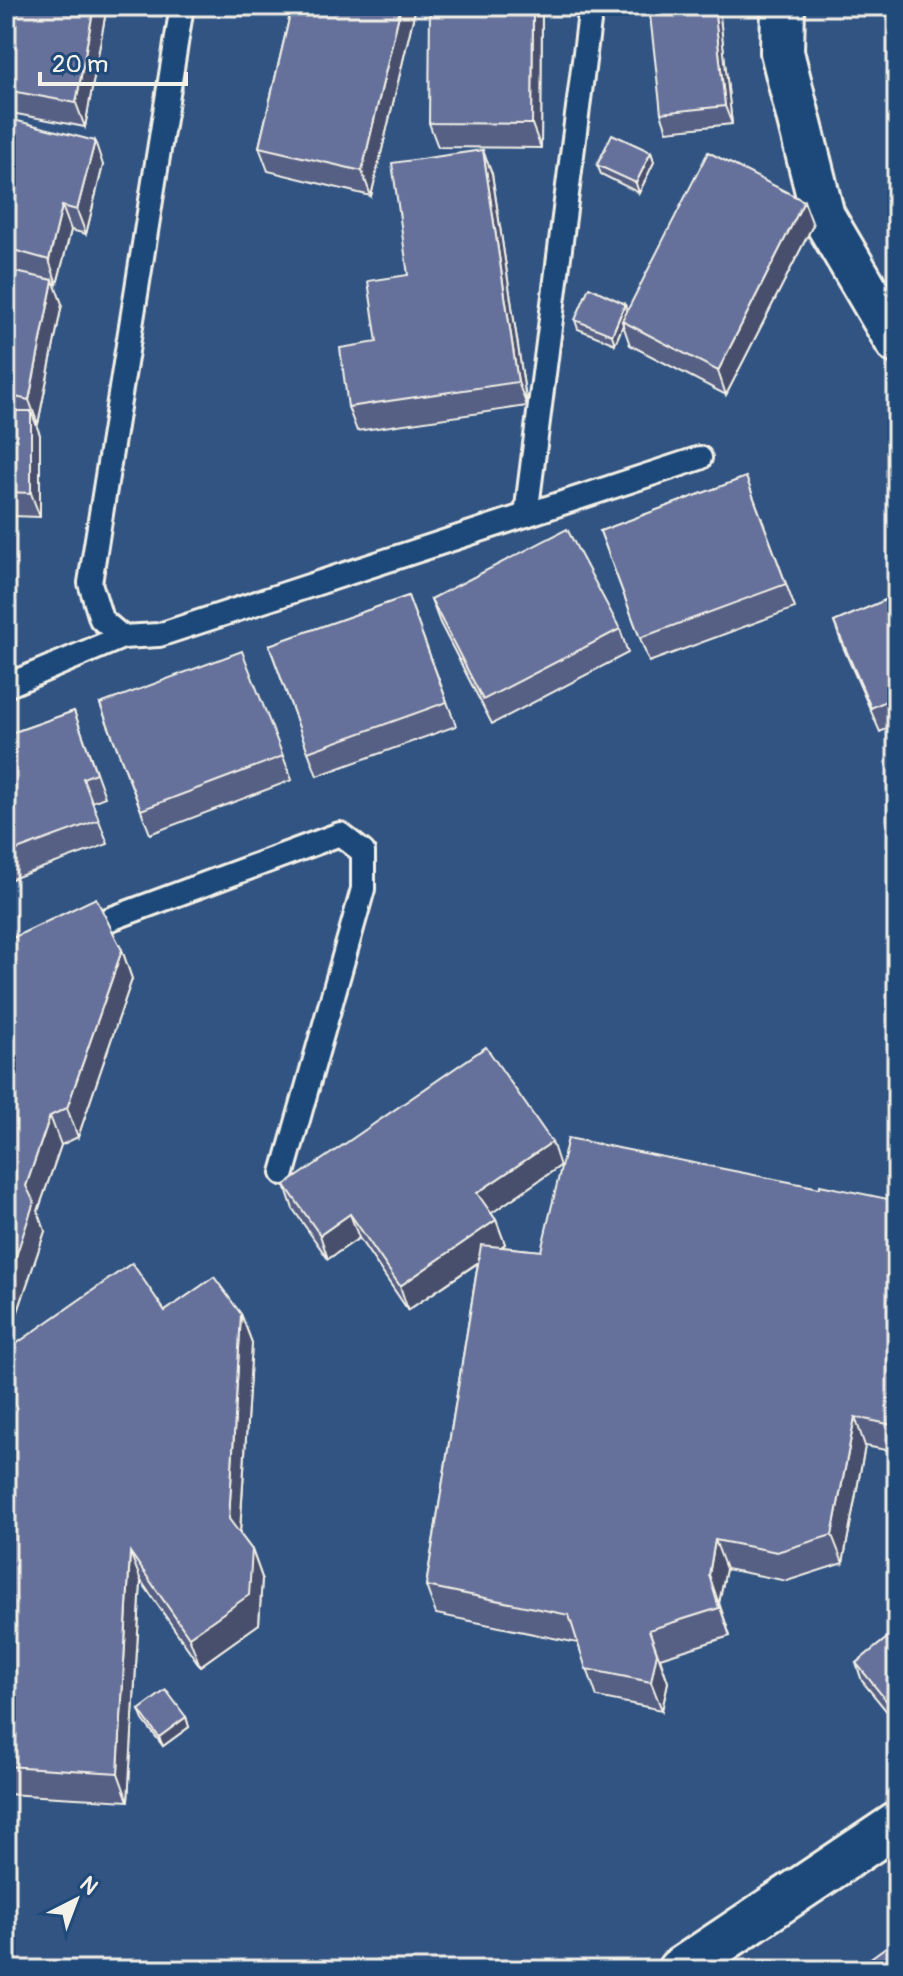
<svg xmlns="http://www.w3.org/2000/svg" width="903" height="1976" font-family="Pangolin,sans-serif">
<rect width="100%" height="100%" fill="#325483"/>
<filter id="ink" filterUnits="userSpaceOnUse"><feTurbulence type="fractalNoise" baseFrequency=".0125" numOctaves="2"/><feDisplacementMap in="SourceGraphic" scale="16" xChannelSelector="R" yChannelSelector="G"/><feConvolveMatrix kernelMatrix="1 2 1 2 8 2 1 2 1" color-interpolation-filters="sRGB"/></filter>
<g filter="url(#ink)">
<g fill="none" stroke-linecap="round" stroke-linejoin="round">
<g stroke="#f4f1e8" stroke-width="28">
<g id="service">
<polyline points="182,6 90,583 101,619 122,637 159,635 700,458"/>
<polyline points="526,515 591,6"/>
<polyline points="6,686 122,637"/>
<polyline points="78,931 340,834 363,852 363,889 283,1173"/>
</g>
</g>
<g stroke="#f4f1e8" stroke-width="48">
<g id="minor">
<polyline points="783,6 782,52 823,216 897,342"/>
<polyline points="679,1970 897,1824"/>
</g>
</g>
<use href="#service" stroke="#1f4a7a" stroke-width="22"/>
<use href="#minor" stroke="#1f4a7a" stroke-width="42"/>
</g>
<g fill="#576185" stroke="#f4f1e8" stroke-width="2">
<polygon points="6,6 107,6 85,127 6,112"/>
<polygon points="292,6 416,6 371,196 268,171 259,147"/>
<polygon points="542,6 541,148 438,147 429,123"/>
<polygon points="719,8 732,124 667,131 661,113"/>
<polygon points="6,118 103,165 86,234 71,230 57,284 54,283 62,304 38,424 35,423 40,435 40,517 13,516 13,557 6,557"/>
<polygon points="651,152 654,162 639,193 601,174 597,165"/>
<polygon points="492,174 527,406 357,431 348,407 408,275"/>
<polygon points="813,225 726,395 630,345 623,325 615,344 578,329 575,320 627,310"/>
<polygon points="746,477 795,608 649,662 600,531"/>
<polygon points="897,595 897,724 880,732 843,647 834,622"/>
<polygon points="408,596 456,726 317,776 269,645"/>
<polygon points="431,599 620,629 628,653 492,724 440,623"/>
<polygon points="100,704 283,756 292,780 150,834"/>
<polygon points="74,711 105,797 92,802 108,844 6,881 6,735"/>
<polygon points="6,941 122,950 132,979 78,1137 61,1145 38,1211 45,1231 8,1341 6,1341"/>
<polygon points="560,1166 491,1213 496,1220 505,1244 501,1247 541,1251 897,1224 897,1452 865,1446 843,1563 787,1581 726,1569 719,1603 730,1636 660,1658 668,1682 662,1710 597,1697 578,1643 436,1614 426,1586 478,1263 408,1310 359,1238 328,1259 293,1209 285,1185"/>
<polygon points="165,1311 241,1314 252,1343 240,1534 252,1550 262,1578 259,1624 200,1666 141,1581 128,1801 6,1794 6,1351"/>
<polygon points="897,1630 897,1724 862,1681 856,1663"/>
<polygon points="139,1710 186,1717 189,1727 163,1746 143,1720"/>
</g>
<g fill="#474f6c" stroke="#f4f1e8" stroke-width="2">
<polygon points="94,6 107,6 85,127 76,103"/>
<polygon points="401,6 416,6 371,196 362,171"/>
<polygon points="533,6 542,6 541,148 532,124"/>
<polygon points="714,6 718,6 719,8 732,124 725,106"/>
<polygon points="95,141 103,165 86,234 77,210"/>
<polygon points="483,150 492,174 527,406 518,382"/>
<polygon points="651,152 654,162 639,193 636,183"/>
<polygon points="804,201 813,225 726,395 718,371"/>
<polygon points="62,206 71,230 57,284 49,260"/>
<polygon points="53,280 62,304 38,424 29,400"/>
<polygon points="625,304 628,313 622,321 623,325 615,344 612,335"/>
<polygon points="31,411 40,435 40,517 31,493"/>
<polygon points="6,497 13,516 13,557 6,539"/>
<polygon points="122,950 132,979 78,1137 67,1108"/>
<polygon points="50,1116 61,1145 38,1211 45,1231 8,1341 6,1336 6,1286 26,1186"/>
<polygon points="552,1142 560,1166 486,1217 477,1193"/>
<polygon points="350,1214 359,1238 328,1259 320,1235"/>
<polygon points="496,1220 505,1244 408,1310 400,1286"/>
<polygon points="897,1233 897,1286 890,1268"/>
<polygon points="241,1314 252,1343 239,1547 229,1519"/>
<polygon points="855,1417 865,1446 843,1563 832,1535"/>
<polygon points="715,1540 726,1569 719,1603 730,1636 709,1575"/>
<polygon points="252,1550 262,1578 259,1624 200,1666 189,1637"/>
<polygon points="130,1552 141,1581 128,1801 118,1773"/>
<polygon points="649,1630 668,1682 662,1710 651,1682"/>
<polygon points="186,1717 189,1727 163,1746 159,1737"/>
</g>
<g fill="#65719b" stroke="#f4f1e8" stroke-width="2">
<polygon points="6,6 94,6 76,103 6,90"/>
<polygon points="292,6 401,6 362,171 259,147"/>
<polygon points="430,6 533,6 532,124 429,123"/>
<polygon points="649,6 714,6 725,106 661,113"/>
<polygon points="6,118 95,141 77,210 62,206 49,260 6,248"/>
<polygon points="612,134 651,152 636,183 597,165"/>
<polygon points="483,150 518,382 348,407 340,348 377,342 368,281 408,275 392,163"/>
<polygon points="708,152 804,201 718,371 622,321"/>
<polygon points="6,270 53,280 29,400 6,395"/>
<polygon points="589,287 625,304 612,335 575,320"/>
<polygon points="6,411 31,411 31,493 6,492"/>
<polygon points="746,477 786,584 640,638 600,531"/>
<polygon points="567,529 620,629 483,700 431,599"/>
<polygon points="897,595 897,696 871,708 834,622"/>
<polygon points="408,596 447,702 308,752 269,645"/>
<polygon points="242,651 283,756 141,810 100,704"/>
<polygon points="74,711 96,773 83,778 99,820 6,854 6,735"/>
<polygon points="96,898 122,950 67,1108 50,1116 26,1186 34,1202 6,1286 6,981 8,980 6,977 6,941"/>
<polygon points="486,1047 552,1142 477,1193 496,1220 400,1286 350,1214 320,1235 285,1185"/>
<polygon points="568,1138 820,1188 820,1185 888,1199 897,1225 897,1233 890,1268 897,1269 897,1426 855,1417 832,1535 777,1552 715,1540 709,1575 719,1608 649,1630 657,1653 651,1682 586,1669 569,1615 426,1586 481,1245 541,1251"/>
<polygon points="132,1263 165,1311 214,1277 241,1314 229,1519 252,1550 249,1595 189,1637 130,1552 118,1773 6,1766 6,1351"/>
<polygon points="897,1630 897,1714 856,1663"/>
<polygon points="166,1690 186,1717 159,1737 139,1710"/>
<polygon points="897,1939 897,1970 854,1970"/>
</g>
</g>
<rect width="903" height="1976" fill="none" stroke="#1f4a7a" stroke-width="32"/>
<rect x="16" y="16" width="871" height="1944" fill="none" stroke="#f4f1e8" stroke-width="3" filter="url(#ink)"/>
<g transform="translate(76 1900) rotate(42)" stroke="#1f4a7a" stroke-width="6" paint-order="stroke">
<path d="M0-6L14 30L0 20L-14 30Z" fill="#f4f1e8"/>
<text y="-12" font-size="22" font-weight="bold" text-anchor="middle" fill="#f4f1e8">N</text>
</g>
<path d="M40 72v12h146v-12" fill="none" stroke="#f4f1e8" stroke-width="4"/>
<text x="52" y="72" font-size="24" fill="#f4f1e8" stroke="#1f4a7a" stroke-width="6" paint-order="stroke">20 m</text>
</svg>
